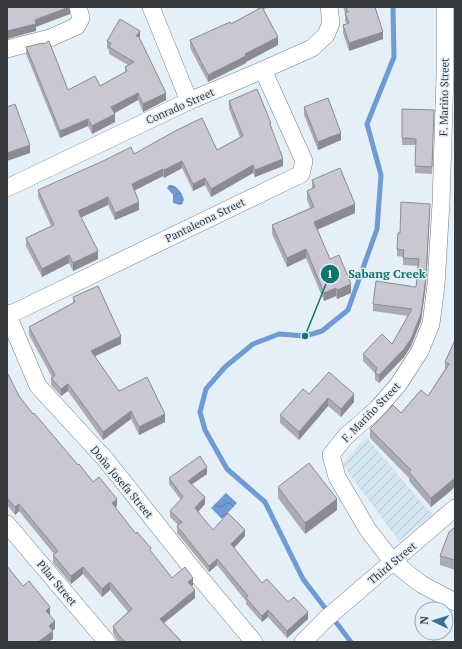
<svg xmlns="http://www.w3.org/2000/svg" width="462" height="649" font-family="'PT Serif',serif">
<defs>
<pattern id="industrial-furrows" width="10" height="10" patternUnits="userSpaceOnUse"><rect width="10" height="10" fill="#d3e4f1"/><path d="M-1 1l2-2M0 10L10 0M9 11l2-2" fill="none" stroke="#b6c4d0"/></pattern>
<pattern id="water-waves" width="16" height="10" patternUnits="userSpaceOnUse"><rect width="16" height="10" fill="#709bd2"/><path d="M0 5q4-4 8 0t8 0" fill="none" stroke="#5d7fac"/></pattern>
</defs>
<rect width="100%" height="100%" fill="#e5eff8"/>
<polygon fill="url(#industrial-furrows)" points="366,437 432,515 399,541 342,464"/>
<g fill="url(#water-waves)">
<path d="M169 185C178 185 182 193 184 200L182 204 180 205 173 203V195L167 188Z"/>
<polygon points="226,493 237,503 222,519 211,508"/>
</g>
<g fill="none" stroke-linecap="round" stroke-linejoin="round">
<polyline stroke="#709bd2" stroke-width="5" points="351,642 303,579 265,502 227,469 205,430 200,412 206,389 225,367 253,344 279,334 305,336 322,331 348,310 377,229 381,175 367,124 394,57 393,7"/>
<g stroke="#767e86" stroke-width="18">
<g id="minor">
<polyline points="151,7 189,101"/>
<polyline points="445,7 445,75 441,203 436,285 431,324 420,351 398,385 376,410 345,437 331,455 337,477 368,530 392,561 421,584 455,602"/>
<polyline points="7,49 50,38 77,26 81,18 78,7"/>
<polyline points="7,188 189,101 263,70 312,48 326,35 331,23 329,7"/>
<polyline points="7,313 38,386 106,460 191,567 254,642"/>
<polyline points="7,316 301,174 304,161 263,70"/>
<polyline points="7,524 107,642"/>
<polyline points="303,642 328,617 455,508"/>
</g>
</g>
<use href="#minor" stroke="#fff" stroke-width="17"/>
</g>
<g fill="#acabb5">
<polygon points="257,7 270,7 263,9 278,45 246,62 246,63 208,82 190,48 190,40 231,24 258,9"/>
<polygon points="343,7 375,7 383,39 349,51 343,33 343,25 347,24 345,21 345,13"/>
<polygon points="139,39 166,100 143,112 138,100 115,113 115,122 92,134 88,126 60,138 26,54 26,47 68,90 100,86 125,72 125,67 128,65 109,54 109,50 107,48 107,41"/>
<polygon points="229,101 271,128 283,166 255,177 253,173 211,197 205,185 193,191 182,168 164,178 163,176 134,190 139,210 115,220 108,205 81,217 98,259 73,271 69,263 42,277 26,246 26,238 51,226 38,197 38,190 134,154 217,150 240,137 229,109"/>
<polygon points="304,107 341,140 318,150 304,115"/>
<polygon points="402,109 434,110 432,174 415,173 416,145 402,145"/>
<polygon points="312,180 355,213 317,230 330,259 351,293 337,299 336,296 324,301 306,258 287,267 272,234 272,225 310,208 307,200 307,191 312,189"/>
<polygon points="430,211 426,284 421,321 411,346 404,357 379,383 375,380 375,373 363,361 363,354 392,344 408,316 373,311 373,304 416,287 418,266 403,265 403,257 397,256 397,249 400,233"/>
<polygon points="73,297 121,344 95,356 119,391 165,422 139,435 131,419 103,440 68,391 61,396 51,385 51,378 52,377 29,335 29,327 73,303"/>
<polygon points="455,340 452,490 431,507 409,481 409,478 370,438 370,429 401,413 428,396 445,369 445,362"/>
<polygon points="7,375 19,396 33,414 93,482 117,506 115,508 136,534 172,578 193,585 192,586 195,598 164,623 182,642 118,642 113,633 113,626 128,612 110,590 102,597 83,574 71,584 53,563 53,555 54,554 19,511 15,515 7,505"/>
<polygon points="309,394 354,402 341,417 328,406 299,440 280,423 280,415"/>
<polygon points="207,474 192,484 205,504 198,512 213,530 245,536 234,548 262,583 288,602 308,619 287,638 268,617 262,622 246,604 246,601 217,565 209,572 177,533 177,526 178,525 170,517 170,511 181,500 169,484 169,478"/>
<polygon points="278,487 337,510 305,534 278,498"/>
<polygon points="455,527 455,570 440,565 440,556"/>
</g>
<g fill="#8c8b93">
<polygon points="69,7 70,7 70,14 36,27 36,31 7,39 7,31 35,20"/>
<polygon points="258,7 270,7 258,10"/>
<polygon points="140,31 140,38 136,36"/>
<polygon points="383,32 383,39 349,51 349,43"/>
<polygon points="278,37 278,45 246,62 246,63 208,82 208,75 245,54"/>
<polygon points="138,93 138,100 111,115 111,107"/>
<polygon points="166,93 166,100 143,112 143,104"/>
<polygon points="115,114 115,122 92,134 92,126"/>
<polygon points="88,119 88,126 60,138 60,131"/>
<polygon points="341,133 341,140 318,150 318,142"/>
<polygon points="30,145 30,153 7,161 7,153"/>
<polygon points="283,159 283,166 255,177 255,170"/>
<polygon points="182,161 182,168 164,178 164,170"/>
<polygon points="253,165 253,173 211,197 211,189"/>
<polygon points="163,169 163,176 132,192 132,184"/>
<polygon points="205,178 205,185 193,191 193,184"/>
<polygon points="108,197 108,205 78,219 78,211"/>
<polygon points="139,202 139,210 115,220 115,213"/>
<polygon points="355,204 355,213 314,231 314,222"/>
<polygon points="430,204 426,284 421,321 411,346 404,357 379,383 379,375 411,339"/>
<polygon points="306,249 306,258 287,267 287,258"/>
<polygon points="98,251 98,259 73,271 73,263"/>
<polygon points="69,255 69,263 42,277 42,269"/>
<polygon points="351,284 351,293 337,299 337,290"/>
<polygon points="336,288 336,296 324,301 324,293"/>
<polygon points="121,336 121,344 91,358 91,351"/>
<polygon points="68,384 68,391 61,396 61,389"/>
<polygon points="354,394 354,402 341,417 341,409"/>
<polygon points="328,398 328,406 299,440 299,432"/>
<polygon points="131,411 131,419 103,440 103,432"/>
<polygon points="165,414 165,422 139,435 139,427"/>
<polygon points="207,467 207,474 188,487 188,481"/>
<polygon points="455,478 455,487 431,507 431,498"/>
<polygon points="205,497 205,504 195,515 195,508"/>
<polygon points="117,499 117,506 112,510 112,503"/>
<polygon points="337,499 337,510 305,534 305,523"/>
<polygon points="19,504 19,511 15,515 15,507"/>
<polygon points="245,530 245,536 231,551 231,544"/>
<polygon points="217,559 217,565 209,572 209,566"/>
<polygon points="83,567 83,574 71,584 71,576"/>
<polygon points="193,578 193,585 188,589 188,582"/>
<polygon points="110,582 110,590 102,597 102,589"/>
<polygon points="195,590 195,598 160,626 160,619"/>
<polygon points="50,607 50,615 46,618 46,611"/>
<polygon points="268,610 268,617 262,622 262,616"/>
<polygon points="308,612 308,619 287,638 287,631"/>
<polygon points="55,621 55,629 49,633 49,626"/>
<polygon points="53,631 53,639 48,642 38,642"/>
</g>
<g fill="#c8c7d2" stroke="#8c8b93">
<polygon points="7,7 69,7 35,20 36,24 7,31"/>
<polygon points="262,7 278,37 245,54 246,56 208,75 190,40 230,22 231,24"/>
<polygon points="346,7 375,7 383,32 349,43 343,25 349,23 345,13 348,12"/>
<polygon points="120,19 140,31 136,36 139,37 166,93 143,104 138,93 111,107 115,114 92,126 88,119 60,131 26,47 43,43 43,44 49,41 68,90 95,76 100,86 127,71 125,67 134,62 109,47 111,43 107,41"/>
<polygon points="257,89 271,123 270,124 283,159 255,170 253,165 211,189 205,178 193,184 182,161 164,170 163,169 132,184 139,202 115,213 108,197 78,211 98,251 73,263 69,255 42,269 26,238 54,225 38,190 103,161 131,147 134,154 177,130 202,118 217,150 243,136 229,101"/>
<polygon points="328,98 341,133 318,142 304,107"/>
<polygon points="15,104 30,145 7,153 7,107"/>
<polygon points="402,109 434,110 432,167 415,166 416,139 402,138"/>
<polygon points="340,168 355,204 314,222 330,259 339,255 351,284 337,290 336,288 324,293 306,249 287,258 272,225 314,207 307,191 315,187 312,180"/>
<polygon points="401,202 430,204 426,277 421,314 411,339 404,349 379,375 375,373 377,368 363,354 382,334 392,344 412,309 373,304 376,281 416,287 419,259 403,258 404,250 397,249 398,233 400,233"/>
<polygon points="98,286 121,336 91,351 119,391 147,377 165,414 139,427 131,411 103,432 68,384 61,389 51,378 55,375 29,327 75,302 73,297"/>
<polygon points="455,340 455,478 431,498 409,472 411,470 370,429 393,405 401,413 421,390 428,396 449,364 445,362"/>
<polygon points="329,372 354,394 341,409 328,398 299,432 280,415 303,389 309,394"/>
<polygon points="8,374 19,396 33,414 34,413 78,465 79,464 93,482 99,477 117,499 112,503 136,534 137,532 151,548 150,550 172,578 185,567 193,578 188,582 195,590 160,619 182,642 125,642 117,633 113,626 132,609 110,582 102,589 83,567 71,576 53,555 58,551 19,504 15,507 7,498 7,375"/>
<polygon points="200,456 207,467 188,481 205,497 195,508 213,530 228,513 245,530 231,544 262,583 267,579 288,602 294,597 308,612 287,631 268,610 262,616 246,598 248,596 217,559 209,566 177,526 182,522 170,511 183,497 169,478"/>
<polygon points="309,463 337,499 305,523 278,487"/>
<polygon points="455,527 455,560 440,556 449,532"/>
<polygon points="7,566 23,586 29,581 50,607 46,611 55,621 49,626 53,631 38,642 7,642"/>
</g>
<g text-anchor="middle" stroke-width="3" stroke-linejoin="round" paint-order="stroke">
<g font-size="11" fill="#363a3d" stroke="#e5eff8">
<text transform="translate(444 97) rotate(-89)" y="4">F. Mariño Street</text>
<text transform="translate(180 106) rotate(-24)" y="4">Conrado Street</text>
<text transform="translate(205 220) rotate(-26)" y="4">Pantaleona Street</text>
<text transform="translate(371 412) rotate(-46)" y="4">F. Mariño Street</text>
<text transform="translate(122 482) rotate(50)" y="4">Doña Josefa Street</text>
<text transform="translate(392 563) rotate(-40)" y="4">Third Street</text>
<text transform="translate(57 583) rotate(50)" y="4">Pilar Street</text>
</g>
</g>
<path fill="none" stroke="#0f766e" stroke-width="1.5" d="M305 336L330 274"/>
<g fill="#0f766e" stroke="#e5eff8" stroke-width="1.5">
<circle cx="305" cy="336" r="4"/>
<circle cx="330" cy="274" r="10"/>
</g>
<g font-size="12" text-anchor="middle" font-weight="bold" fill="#fff">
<text x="330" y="278">1</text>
</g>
<g font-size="12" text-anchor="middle" font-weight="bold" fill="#0f766e" stroke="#e5eff8" stroke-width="3" stroke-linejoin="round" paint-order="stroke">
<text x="387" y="278">Sabang Creek</text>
</g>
<rect width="462" height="649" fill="none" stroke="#363a3d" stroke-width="16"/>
<g transform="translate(434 621) rotate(274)"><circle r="19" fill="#e5eff8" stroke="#9fa7ad"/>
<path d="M0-3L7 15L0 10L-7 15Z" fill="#396f8b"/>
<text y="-6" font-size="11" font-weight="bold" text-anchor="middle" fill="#363a3d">N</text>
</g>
</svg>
